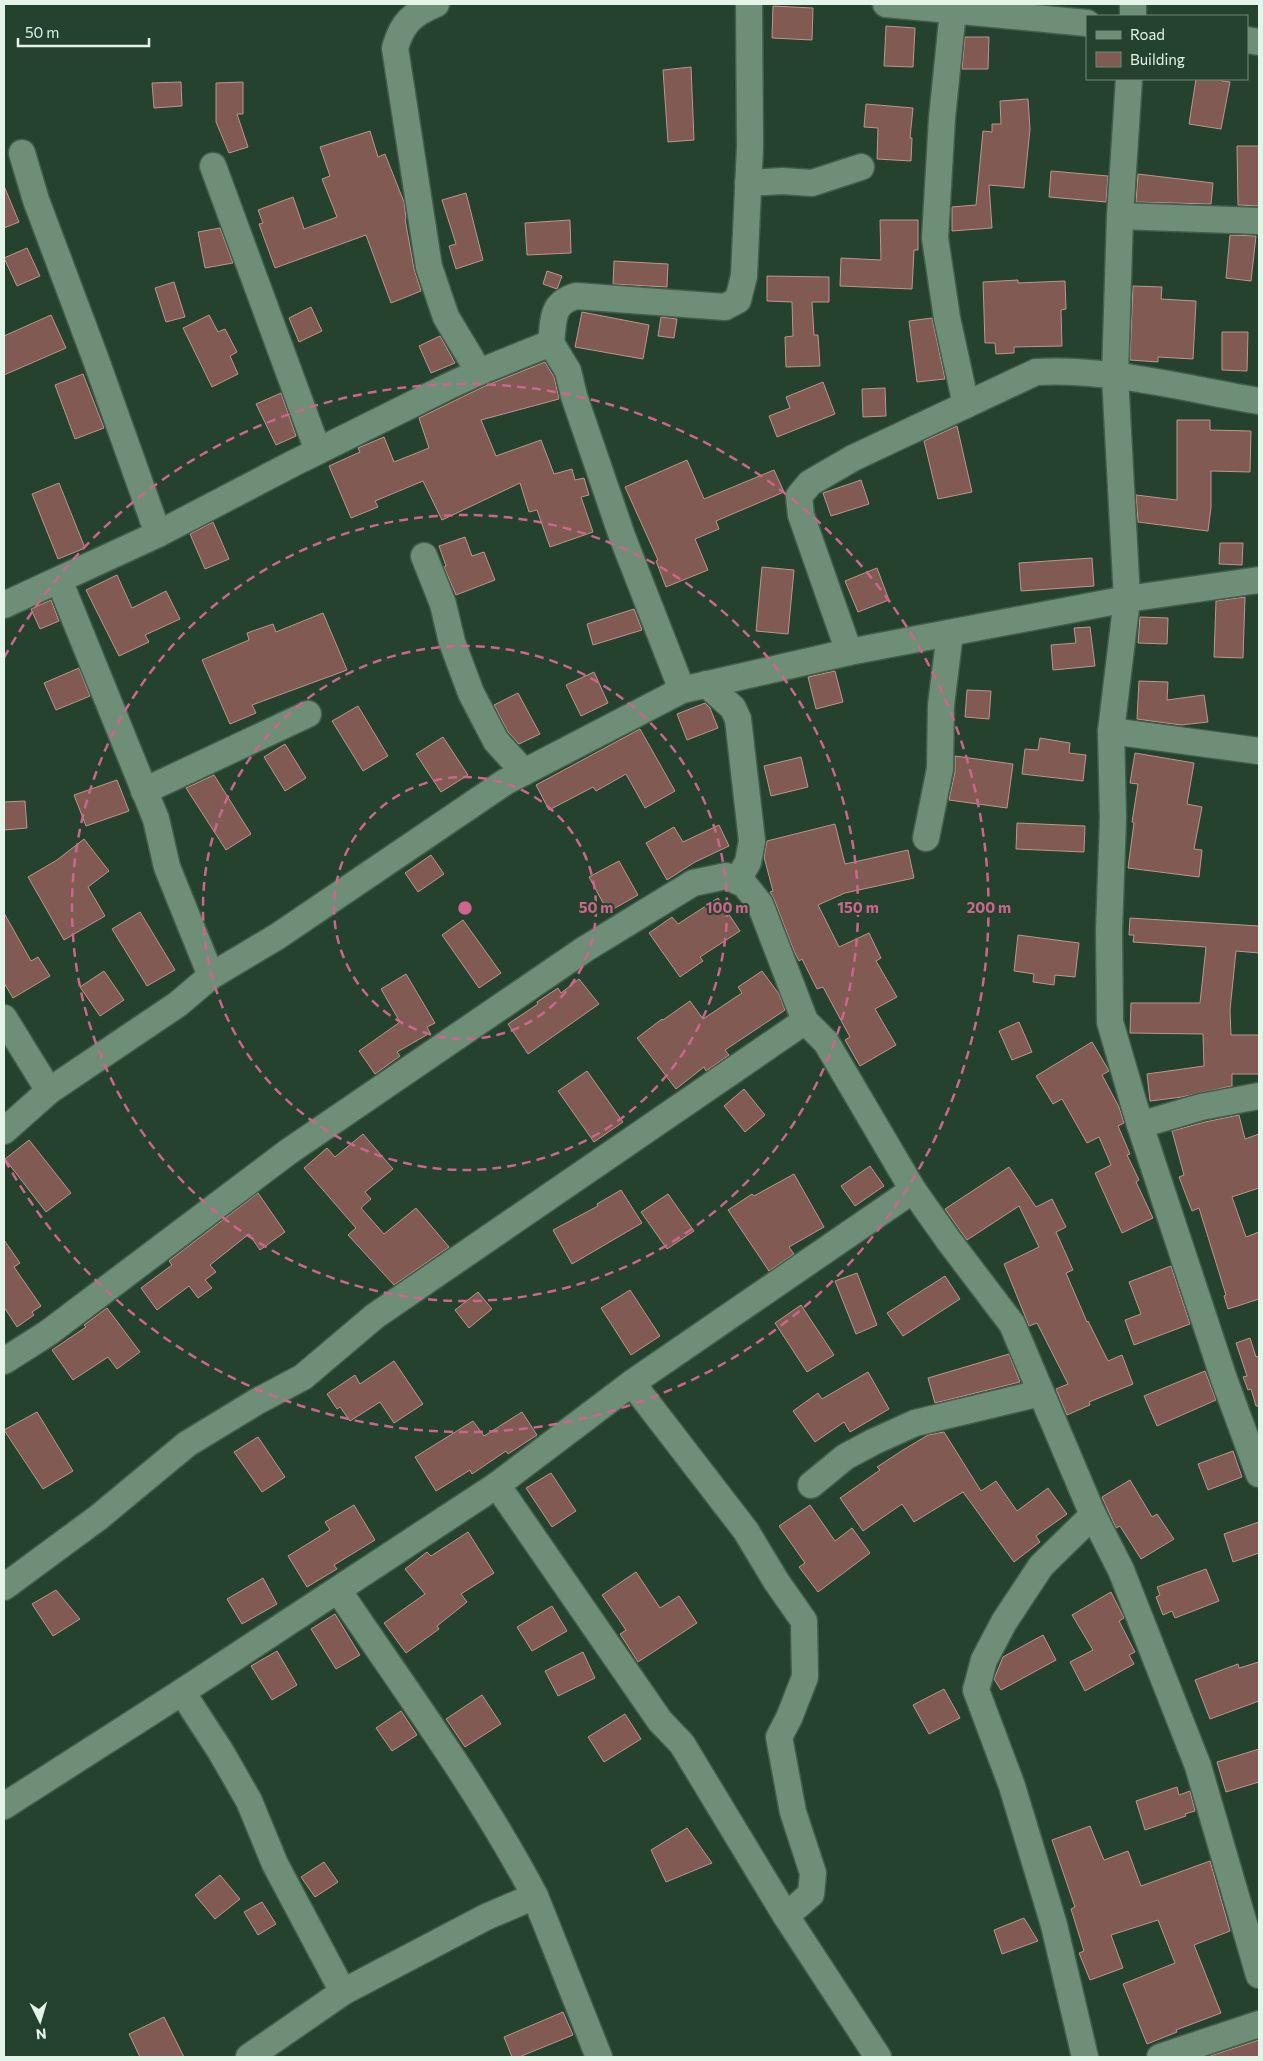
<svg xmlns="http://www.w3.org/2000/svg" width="1263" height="2061" font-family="Commissioner,sans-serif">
<rect width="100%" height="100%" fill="#24422d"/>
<g fill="#815b53" stroke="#be958c">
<polygon points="773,6 813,8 812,40 772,38"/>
<polygon points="886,26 915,28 913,67 884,66"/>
<polygon points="965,37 989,37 988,69 962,69"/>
<polygon points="691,67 694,140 668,142 663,70"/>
<polygon points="1196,79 1222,79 1222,81 1230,82 1221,129 1189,124"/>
<polygon points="181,82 182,106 154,108 152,83"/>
<polygon points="243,82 243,114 237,114 248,147 229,153 216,122 216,83"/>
<polygon points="1028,99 1030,129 1024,188 989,185 992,228 952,231 952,207 976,205 983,131 992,132 992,124 1001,124 1000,101"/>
<polygon points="866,104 913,108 910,138 912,138 911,161 877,159 878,128 864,127"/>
<polygon points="370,131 378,157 385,154 404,202 406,218 405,219 414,269 421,291 391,303 366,235 275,268 259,224 263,223 258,210 293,197 304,229 337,217 322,179 330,176 320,147"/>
<polygon points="1237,146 1259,146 1259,206 1238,205"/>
<polygon points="1051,171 1108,176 1106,202 1049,197"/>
<polygon points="1138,174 1213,183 1211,204 1136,202"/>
<polygon points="4,186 19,222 4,228"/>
<polygon points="466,193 483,260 456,269 449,246 456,244 442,200"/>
<polygon points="570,220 571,253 527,255 525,223"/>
<polygon points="880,220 918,220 918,250 914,250 912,289 840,286 841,258 881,260"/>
<polygon points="220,228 233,263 205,268 198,232"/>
<polygon points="1230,235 1256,236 1251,281 1226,278"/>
<polygon points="27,248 40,276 17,286 4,258"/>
<polygon points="614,261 668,264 667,287 613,284"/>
<polygon points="547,271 562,276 557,289 543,284"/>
<polygon points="767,276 829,277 829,302 812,302 814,335 818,335 820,366 786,367 785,337 793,336 792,302 767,301"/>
<polygon points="1018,280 1018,283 1065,281 1066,309 1061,310 1062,346 1014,347 1014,353 996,354 995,343 985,343 983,282"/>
<polygon points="174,282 185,317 166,322 155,288"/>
<polygon points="1133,286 1162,287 1161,299 1196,301 1193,359 1158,357 1158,362 1130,360"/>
<polygon points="311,307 322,331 299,342 289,318"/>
<polygon points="582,312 649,325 643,359 575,347"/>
<polygon points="51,315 66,348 4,375 4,336"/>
<polygon points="209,315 218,332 225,329 237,352 230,356 238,374 212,387 183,328"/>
<polygon points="661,317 677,319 674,338 658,336"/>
<polygon points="932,318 945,379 917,382 909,321"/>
<polygon points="1222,332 1248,332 1247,371 1222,370"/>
<polygon points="440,336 455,363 431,373 419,346"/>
<polygon points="545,362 554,377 559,399 481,420 496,456 541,440 554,474 572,469 575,480 584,478 589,495 581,497 593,532 550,547 537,510 529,512 520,483 442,520 423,481 375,501 378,507 351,518 329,466 360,452 358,448 384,437 394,462 429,448 419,418 485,386"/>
<polygon points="83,374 104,428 75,439 55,385"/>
<polygon points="823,382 835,414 777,437 769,416 790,408 786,397"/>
<polygon points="885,388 886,416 863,417 862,389"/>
<polygon points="281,393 296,436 276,445 256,404"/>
<polygon points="1177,420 1210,420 1210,430 1251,431 1250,472 1211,471 1211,507 1208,531 1138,522 1136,495 1177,500"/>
<polygon points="957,426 972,492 938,499 924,441"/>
<polygon points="687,460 704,499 774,470 784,492 716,521 719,529 695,539 708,570 666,587 656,561 658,560 625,487"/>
<polygon points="861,480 869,504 831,516 823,493"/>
<polygon points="59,483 85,548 58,559 32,494"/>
<polygon points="213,522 229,559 205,569 190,534"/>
<polygon points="465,537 472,556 484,552 495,580 456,595 444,567 446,566 439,546"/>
<polygon points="1220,543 1243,543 1242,565 1219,564"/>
<polygon points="1092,558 1094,586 1021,591 1019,563"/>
<polygon points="762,567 794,570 788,634 756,631"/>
<polygon points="877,568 889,600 858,612 845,581"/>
<polygon points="117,575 132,608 166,591 180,619 145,635 149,642 119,656 86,590"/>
<polygon points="1245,597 1243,658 1214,657 1216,601"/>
<polygon points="51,600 59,621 40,629 31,609"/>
<polygon points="634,609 642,630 593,645 587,624"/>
<polygon points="323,613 347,670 252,705 256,713 230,724 202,660 249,640 247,633 273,624 276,632"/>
<polygon points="1140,617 1168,618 1167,644 1138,643"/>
<polygon points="1090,627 1095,666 1053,670 1051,645 1076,643 1074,628"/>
<polygon points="79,668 90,696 56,710 44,683"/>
<polygon points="835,671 843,702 816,709 808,677"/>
<polygon points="594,672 608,703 581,716 566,685"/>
<polygon points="1139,681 1168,682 1167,700 1204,695 1208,722 1181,725 1137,719"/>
<polygon points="967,690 991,691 989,719 965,717"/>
<polygon points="518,693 540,734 519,744 508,732 494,705"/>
<polygon points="705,703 710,708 718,728 687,740 677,714"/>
<polygon points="358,706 388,756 363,771 332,721"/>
<polygon points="640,729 675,791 645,808 626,774 596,791 593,787 549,810 536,785"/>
<polygon points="443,737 468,775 441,792 416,754"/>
<polygon points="1040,738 1070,743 1069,753 1086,755 1083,781 1022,774 1025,749 1038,750"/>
<polygon points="285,744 306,778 285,791 264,757"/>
<polygon points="1135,753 1194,763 1187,804 1202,807 1194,849 1202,850 1199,877 1128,868 1134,823 1132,822 1138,784 1130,783"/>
<polygon points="955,756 1013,764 1007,808 949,800 955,772"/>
<polygon points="801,757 808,787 771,796 764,766"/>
<polygon points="214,775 251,834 226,850 186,788"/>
<polygon points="117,780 129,811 86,826 74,795"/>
<polygon points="25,801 27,828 4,830 4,802"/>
<polygon points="1017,823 1085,826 1084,852 1016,849"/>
<polygon points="835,824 845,864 908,850 914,878 845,893 818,905 839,947 869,933 881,958 876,961 897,997 875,1009 896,1045 860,1066 845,1040 850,1037 823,987 817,989 802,959 799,961 794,951 774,899 770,892 773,891 764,857 767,841"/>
<polygon points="719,825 729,846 695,862 667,880 646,843 674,827 683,842"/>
<polygon points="84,839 109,871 88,887 105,916 64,940 28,877 57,860"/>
<polygon points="431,855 444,874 418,892 405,873"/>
<polygon points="619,861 638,895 608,912 589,877"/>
<polygon points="718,898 740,931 700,957 703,961 680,977 649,933 672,917 678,924"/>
<polygon points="140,912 175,970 147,986 112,929"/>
<polygon points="4,913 31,961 38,957 50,976 13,998 4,983"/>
<polygon points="1130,918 1259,926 1259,953 1236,951 1230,1010 1231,1035 1259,1035 1259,1074 1232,1074 1232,1086 1182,1097 1150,1101 1147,1074 1204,1066 1203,1034 1130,1033 1131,1003 1200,1003 1206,947 1133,942 1134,935 1129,935"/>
<polygon points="463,920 501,973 479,988 442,935"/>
<polygon points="1018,935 1079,943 1075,977 1055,975 1054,985 1033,982 1034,974 1014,971"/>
<polygon points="104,971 124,1000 100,1016 80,987"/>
<polygon points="762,971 779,994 785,1010 725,1050 729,1055 706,1071 704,1067 676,1089 637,1038 662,1019 663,1020 690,1001 703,1019 742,993 738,987"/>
<polygon points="406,974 435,1023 427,1027 430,1033 397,1052 400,1056 375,1074 359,1051 400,1022 381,989"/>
<polygon points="579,979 599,1004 528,1054 508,1024 538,1004 537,1002 558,988 561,993"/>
<polygon points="1019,1022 1032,1052 1012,1060 999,1031"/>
<polygon points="1092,1042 1108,1069 1109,1071 1102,1075 1119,1107 1124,1123 1118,1126 1130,1154 1127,1155 1139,1180 1136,1182 1153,1218 1122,1233 1095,1173 1111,1165 1099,1137 1087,1143 1062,1099 1053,1104 1036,1076"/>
<polygon points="587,1071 623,1122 594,1142 558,1091"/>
<polygon points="744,1089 765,1115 745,1132 724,1106"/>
<polygon points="1239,1115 1245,1139 1259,1134 1259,1188 1232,1197 1246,1237 1259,1232 1259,1299 1228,1309 1224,1296 1226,1295 1199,1208 1192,1211 1179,1177 1184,1175 1172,1131 1205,1122"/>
<polygon points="363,1134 393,1169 365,1192 371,1199 361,1208 384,1234 416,1208 449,1247 394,1285 348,1235 356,1228 304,1168 327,1148 335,1157"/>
<polygon points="29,1140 71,1193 46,1212 5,1159"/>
<polygon points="870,1166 884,1186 855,1206 841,1186"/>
<polygon points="1009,1167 1036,1207 1052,1199 1066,1227 1056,1232 1073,1270 1066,1273 1087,1322 1088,1321 1108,1361 1122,1355 1133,1384 1089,1402 1090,1405 1067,1415 1056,1389 1068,1384 1037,1323 1029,1326 1004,1264 1039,1247 1019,1206 967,1240 945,1209"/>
<polygon points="794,1174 824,1227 789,1247 794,1254 769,1271 728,1210 752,1194 754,1196"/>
<polygon points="621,1190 642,1223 572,1264 553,1230 598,1206 597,1204"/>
<polygon points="258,1193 285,1232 260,1250 249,1234 210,1265 216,1272 205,1280 212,1288 198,1298 189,1286 157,1310 141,1288 172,1265 169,1261"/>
<polygon points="668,1194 694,1231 667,1249 641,1212"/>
<polygon points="4,1240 20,1263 14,1267 41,1306 32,1312 34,1315 17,1327 4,1307"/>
<polygon points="1171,1266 1190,1324 1134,1345 1125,1320 1141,1314 1129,1282"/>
<polygon points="857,1273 877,1325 856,1334 835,1281"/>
<polygon points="945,1276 960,1299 903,1336 887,1313"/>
<polygon points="630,1290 660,1336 631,1355 601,1308"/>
<polygon points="478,1292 492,1309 469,1328 455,1310"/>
<polygon points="801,1305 834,1355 807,1372 775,1323"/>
<polygon points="107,1308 140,1352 117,1369 108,1357 73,1380 52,1350 86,1327 84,1325"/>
<polygon points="1250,1338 1256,1357 1259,1356 1259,1406 1256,1406 1251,1389 1248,1390 1243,1377 1247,1376 1236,1343"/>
<polygon points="1009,1354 1020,1382 935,1403 928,1378"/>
<polygon points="394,1361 423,1404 394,1423 380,1402 350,1421 340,1407 337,1409 327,1394 355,1375 360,1384"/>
<polygon points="1205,1371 1216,1400 1157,1426 1144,1396"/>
<polygon points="868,1372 889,1409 850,1432 844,1422 815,1442 793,1411 818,1393 822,1399"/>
<polygon points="37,1412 73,1471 43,1489 4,1430"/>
<polygon points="522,1412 537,1435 508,1454 506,1451 472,1474 470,1470 436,1491 415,1457 473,1421 484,1436"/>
<polygon points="944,1432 981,1491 996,1481 1017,1511 1048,1488 1067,1514 1036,1536 1040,1542 1014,1562 963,1492 914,1522 902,1504 863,1531 840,1498 880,1470 877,1467 903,1450 928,1435"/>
<polygon points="258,1437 285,1477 262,1492 234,1452"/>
<polygon points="1233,1451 1242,1477 1208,1490 1198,1464"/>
<polygon points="551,1473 576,1511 552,1527 526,1488"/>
<polygon points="1130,1480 1152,1517 1157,1514 1174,1539 1141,1559 1120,1526 1116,1528 1102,1497"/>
<polygon points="354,1505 375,1540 334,1565 337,1569 307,1587 288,1556 330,1530 325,1522"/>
<polygon points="810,1505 835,1541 852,1528 870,1553 818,1592 799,1567 805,1563 779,1526"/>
<polygon points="1259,1522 1259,1553 1233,1562 1224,1534"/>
<polygon points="468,1532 494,1573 461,1594 467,1602 437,1626 439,1629 406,1653 384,1623 425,1594 405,1569 427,1552 431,1556"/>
<polygon points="1206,1569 1219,1601 1175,1618 1172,1611 1163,1615 1156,1597 1160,1595 1157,1587"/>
<polygon points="636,1572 660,1608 679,1596 697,1623 638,1662 620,1634 626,1630 602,1595"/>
<polygon points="263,1578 277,1604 242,1624 227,1599"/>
<polygon points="56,1590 80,1619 53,1636 32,1604"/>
<polygon points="1111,1592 1124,1618 1119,1621 1135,1652 1129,1655 1134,1664 1085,1691 1070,1662 1093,1650 1072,1615"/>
<polygon points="552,1606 567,1631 532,1651 517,1627"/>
<polygon points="335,1614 360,1655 336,1669 311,1629"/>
<polygon points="1043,1635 1056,1660 1001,1690 994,1679 1003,1657"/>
<polygon points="277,1651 297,1685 272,1700 251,1666"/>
<polygon points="583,1652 595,1678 558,1696 545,1671"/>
<polygon points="1259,1662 1259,1701 1210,1719 1195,1680 1238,1664 1239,1668"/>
<polygon points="944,1689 960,1718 929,1734 913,1705"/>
<polygon points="482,1695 501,1724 465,1747 446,1719"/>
<polygon points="401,1711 417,1735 392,1751 376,1728"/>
<polygon points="625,1714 641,1739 604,1762 588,1737"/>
<polygon points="1259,1749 1259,1782 1226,1792 1217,1762"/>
<polygon points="1177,1787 1179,1795 1190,1791 1195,1811 1185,1814 1186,1816 1145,1830 1136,1801"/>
<polygon points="1090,1826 1104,1860 1128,1851 1141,1886 1210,1861 1230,1931 1194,1945 1221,2013 1176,2030 1177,2032 1147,2044 1123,1984 1175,1963 1158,1920 1111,1935 1123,1968 1090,1980 1079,1953 1084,1951 1071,1909 1075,1907 1052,1840"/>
<polygon points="687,1828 712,1863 666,1882 651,1850"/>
<polygon points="324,1862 338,1882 315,1897 301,1877"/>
<polygon points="220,1875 240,1899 215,1919 195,1895"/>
<polygon points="262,1902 276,1924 258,1935 244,1912"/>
<polygon points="1024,1918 1038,1941 1002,1954 994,1930"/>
<polygon points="563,2012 573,2035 519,2057 512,2057 504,2037"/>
<polygon points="164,2017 184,2057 140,2057 129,2034"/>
<polygon points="1259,2040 1259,2057 1207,2057"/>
</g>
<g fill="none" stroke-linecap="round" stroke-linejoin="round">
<g stroke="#425d4c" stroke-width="29">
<g id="minor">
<path d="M436 4C412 14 402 23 395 48L429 267 446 317 479 372"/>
<polyline points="886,4 1087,23"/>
<polyline points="953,11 942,118 935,238 947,318 966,405"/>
<polyline points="1133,16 1133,4"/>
<polyline points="1247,40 1259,42"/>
<polyline points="1129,79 1120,216 1115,376 1127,599 1111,731 1113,818 1109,931 1110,1022 1140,1125 1224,1379 1259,1474"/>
<polyline points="22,153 36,200 96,360 158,534"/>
<polyline points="213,166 318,451"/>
<polyline points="748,183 782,181 812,183 861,167"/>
<polyline points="1120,216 1259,221"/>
<path d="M551 343C554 320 550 304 576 296L725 307 738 300 744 276 750 147 749 4"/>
<polyline points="424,556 443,604 452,642 471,693 496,741 524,772"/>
<polyline points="59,580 156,819 167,867 211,976"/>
<polyline points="4,605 158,534 294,463 447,387 479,372 551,343 568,371 574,396 622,536 682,690"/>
<path d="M849 652 801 515 799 496 810 483 853 458 1036 372C1108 368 1188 389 1259 401"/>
<polyline points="706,684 733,708 738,719 752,841 748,862 737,881"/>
<polyline points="1111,731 1259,751"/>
<polyline points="144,791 308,714"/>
<polyline points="926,838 940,769 941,705 950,633"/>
<polyline points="4,1018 49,1091"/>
<polyline points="1140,1125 1201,1107 1259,1096"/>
<polyline points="4,1131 49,1091 178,1004 211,976 278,936 505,782 682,690 849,652 1127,599 1259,580"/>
<polyline points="4,1361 48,1333 288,1152 585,949 693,883 726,876 744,884 760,904 805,1021 826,1042 913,1190 949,1241 1012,1324 1093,1515 1121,1570 1198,1766 1259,1975"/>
<polyline points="632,1383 746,1531 776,1581 804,1621 805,1677 789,1718 779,1737 793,1812 813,1873 811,1894 786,1916"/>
<polyline points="497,1485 660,1721 682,1744 786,1916 878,2057"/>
<polyline points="811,1485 845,1457 873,1442 915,1423 1041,1393"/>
<polyline points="4,1587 99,1517 187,1444 256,1402 303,1377 375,1316 805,1021"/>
<path d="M338 1590C406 1691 478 1788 535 1896L599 2057"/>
<polyline points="182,1692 221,1752 249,1801 275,1864 343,1992"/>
<polyline points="4,1806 182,1692 497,1485 632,1383 913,1190"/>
<polyline points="249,2057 343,1992 486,1917 535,1896"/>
<polyline points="1085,2057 1054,1925 1012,1786 976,1690 984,1660 1004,1622 1041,1566 1093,1515"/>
<polyline points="1160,2057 1259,2024"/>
</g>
</g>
<use href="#minor" stroke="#6e8e77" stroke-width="26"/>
</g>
<g fill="none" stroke="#ce658c" stroke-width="2.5" stroke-dasharray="9 6">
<circle cx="465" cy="908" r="131"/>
<circle cx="465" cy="908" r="262"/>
<circle cx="465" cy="908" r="393"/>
<path d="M4 658A524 524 0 1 1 4 1158"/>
</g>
<circle cx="465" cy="908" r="8" fill="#ce658c" stroke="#24422d" stroke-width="2.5"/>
<g font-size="15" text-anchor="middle" font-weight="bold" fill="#ce658c" stroke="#24422d" stroke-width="4" stroke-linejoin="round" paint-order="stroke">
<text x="596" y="913">50 m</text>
<text x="727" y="913">100 m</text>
<text x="858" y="913">150 m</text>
<text x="989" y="913">200 m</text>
</g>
<rect width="1263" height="2061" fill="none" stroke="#e3f5e8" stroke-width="10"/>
<rect x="1086" y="15" width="162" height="65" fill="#24422d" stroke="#708a78"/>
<rect x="1096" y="31" width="25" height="8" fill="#6e8e77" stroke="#708a78"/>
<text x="1130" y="40" font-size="15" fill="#e3f5e8">Road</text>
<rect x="1096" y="52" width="25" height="15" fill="#815b53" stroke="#708a78"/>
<text x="1130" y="65" font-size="15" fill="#e3f5e8">Building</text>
<g transform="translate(40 2021) rotate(175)" stroke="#24422d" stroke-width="4" paint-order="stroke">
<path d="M0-4L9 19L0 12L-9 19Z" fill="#e3f5e8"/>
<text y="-8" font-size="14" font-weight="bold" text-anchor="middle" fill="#e3f5e8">N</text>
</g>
<path d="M18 38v8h131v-8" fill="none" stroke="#e3f5e8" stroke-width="2.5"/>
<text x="25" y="38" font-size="15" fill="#e3f5e8" stroke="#24422d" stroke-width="4" paint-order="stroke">50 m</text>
</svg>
